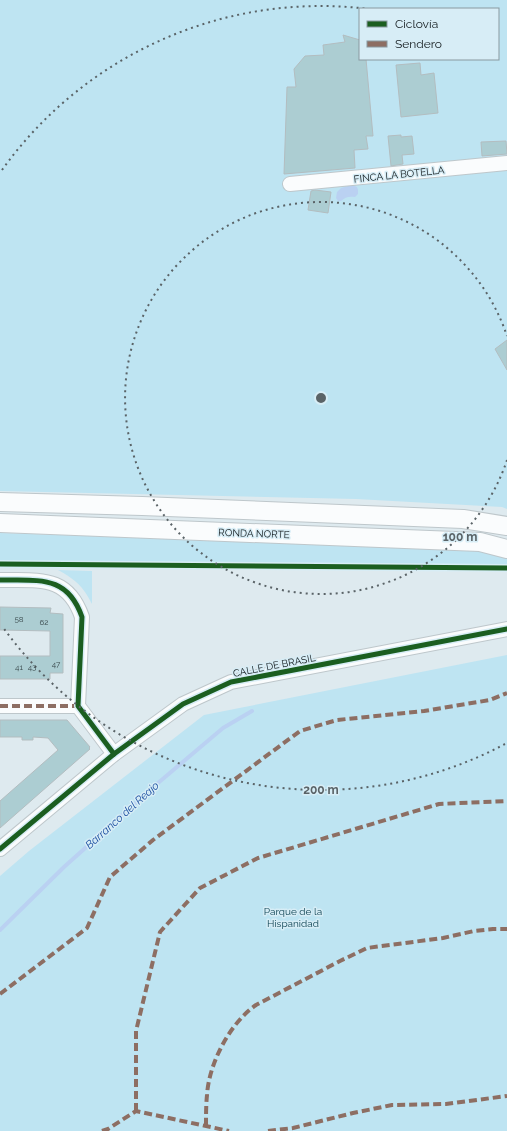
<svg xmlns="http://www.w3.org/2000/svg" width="507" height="1131" font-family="Raleway,sans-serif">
<rect width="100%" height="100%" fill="#deeaef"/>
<g fill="#bee4f2" fill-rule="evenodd">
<path d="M0 0H507V509L502 507 356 499 0 491ZM360 9H498V59H360Z"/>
<polygon points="0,533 446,548 479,551 507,558 507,565 0,562"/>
<path d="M58 570 92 571V604C83 586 76 580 58 570Z"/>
<polygon points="507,655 507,1131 0,1131 0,876 29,851 204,715"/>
</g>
<path fill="#bad1f2" d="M352 185 357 187 358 190V194L355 197C349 196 345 197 341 201H338L336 198 337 192 341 188Z"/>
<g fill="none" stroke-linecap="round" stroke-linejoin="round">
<polyline stroke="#bad1f2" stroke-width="4" points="0,930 64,867 158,783 223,728 252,711"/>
</g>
<g fill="#accdd2" stroke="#b3bdc0">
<polygon points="343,35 360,40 360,59 366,59 373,136 366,136 368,149 354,150 355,168 284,174 287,87 296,87 294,69 305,56 324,55 323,45 345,42"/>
<polygon points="420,63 421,75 434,73 438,113 401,117 396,65"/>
<polygon points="401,135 401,137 412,136 414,154 402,155 403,164 391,166 388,136"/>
<polygon points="506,141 507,154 482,156 481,142"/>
<polygon points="315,190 331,192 328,213 308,210 311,191"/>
<polygon points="507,340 507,370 495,349"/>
<polygon points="0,607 51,608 50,613 63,614 63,673 50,673 50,679 0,679 0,656 50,656 50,631 0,630"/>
<polygon points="0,720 67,720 90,747 89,748 90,749 0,828 0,801 58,750 48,738 33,737 33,740 22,740 22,737 0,737"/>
</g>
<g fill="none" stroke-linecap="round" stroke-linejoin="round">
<g stroke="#bec7cb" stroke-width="16">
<g id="minor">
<polyline points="290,184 507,163"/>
<path d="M0 580C38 581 67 574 82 617L78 706 114 754"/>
<polyline points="0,706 78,706"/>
<polyline points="0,849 114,754 183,704 231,682 507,629"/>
</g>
</g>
<g stroke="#bec7cb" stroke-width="20">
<g id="major">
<polyline points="0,502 142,506 463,519 507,526"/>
<polyline points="0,523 480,542 507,549"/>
</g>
</g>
<use href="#minor" stroke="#fafcfd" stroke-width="14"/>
<use href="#major" stroke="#fafcfd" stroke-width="18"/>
<g stroke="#8d6e63" stroke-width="4" stroke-dasharray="8 4" stroke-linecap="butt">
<polyline points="0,706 78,706"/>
<polyline points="0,994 87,928 110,877 153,840 300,731 337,720 424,711 490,700 507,693"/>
<polyline points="136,1111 136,1031 160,932 200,888 258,858 439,804 507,801"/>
<path d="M206 1126C206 1115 206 1105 207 1095 209 1063 230 1023 256 1005L340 961 367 948 443 938 474 931 493 929H507"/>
<polyline points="102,1131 108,1129 136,1111 229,1131"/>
<polyline points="268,1131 293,1128 353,1113 392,1105 446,1104 507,1096"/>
</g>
<g stroke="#d7edf6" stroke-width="8">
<g id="cycleway">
<polyline points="0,564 507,568"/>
<path d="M0 580C38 581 67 574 82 617L78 706 114 754"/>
<polyline points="0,849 114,754 183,704 231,682 507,629"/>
</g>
</g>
<use href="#cycleway" stroke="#1b5e20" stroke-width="5"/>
</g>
<g fill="none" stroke="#5a6367" stroke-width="2" stroke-dasharray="2 4">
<path d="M507 460A196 196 0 1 1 507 336"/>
<path d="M505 744A392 392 0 0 1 2 626M2 170A392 392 0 0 1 369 9"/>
</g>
<g text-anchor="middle" stroke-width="3" stroke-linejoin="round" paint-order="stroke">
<g font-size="8" fill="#39484b">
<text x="19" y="622">58</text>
<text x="44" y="625">62</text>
<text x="56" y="667">47</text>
<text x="19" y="670">41</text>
<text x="32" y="670">43</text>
</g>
<g font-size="10" fill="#131b1e" stroke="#d7edf6">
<text transform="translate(399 174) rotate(-6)" y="4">FINCA LA BOTELLA</text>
<text transform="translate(254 533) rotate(2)" y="4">RONDA NORTE</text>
<text transform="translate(274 665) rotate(-11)" y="4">CALLE DE BRASIL</text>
</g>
<g font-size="10" fill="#0f4454" stroke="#d7edf6">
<text x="293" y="915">Parque de la<tspan x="293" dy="12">Hispanidad</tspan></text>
</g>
<g font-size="11" font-style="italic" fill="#14489e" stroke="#d7edf6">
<text transform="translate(122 815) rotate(-42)" y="4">Barranco del Reajo</text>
</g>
</g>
<circle cx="321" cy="398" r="6" fill="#5a6367" stroke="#d7edf6" stroke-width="2"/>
<g font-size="12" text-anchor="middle" font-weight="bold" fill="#5a6367" stroke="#d7edf6" stroke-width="3" stroke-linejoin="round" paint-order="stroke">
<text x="460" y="541">100 m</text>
<text x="321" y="794">200 m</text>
</g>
<rect x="359" y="8" width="140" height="52" fill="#d7edf6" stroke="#8999a0"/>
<rect x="367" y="21" width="20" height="6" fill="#1b5e20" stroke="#8999a0"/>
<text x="395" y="28" font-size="12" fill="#131b1e">Ciclovía</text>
<rect x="367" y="41" width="20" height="6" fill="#8d6e63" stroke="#8999a0"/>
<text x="395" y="48" font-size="12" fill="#131b1e">Sendero</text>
</svg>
